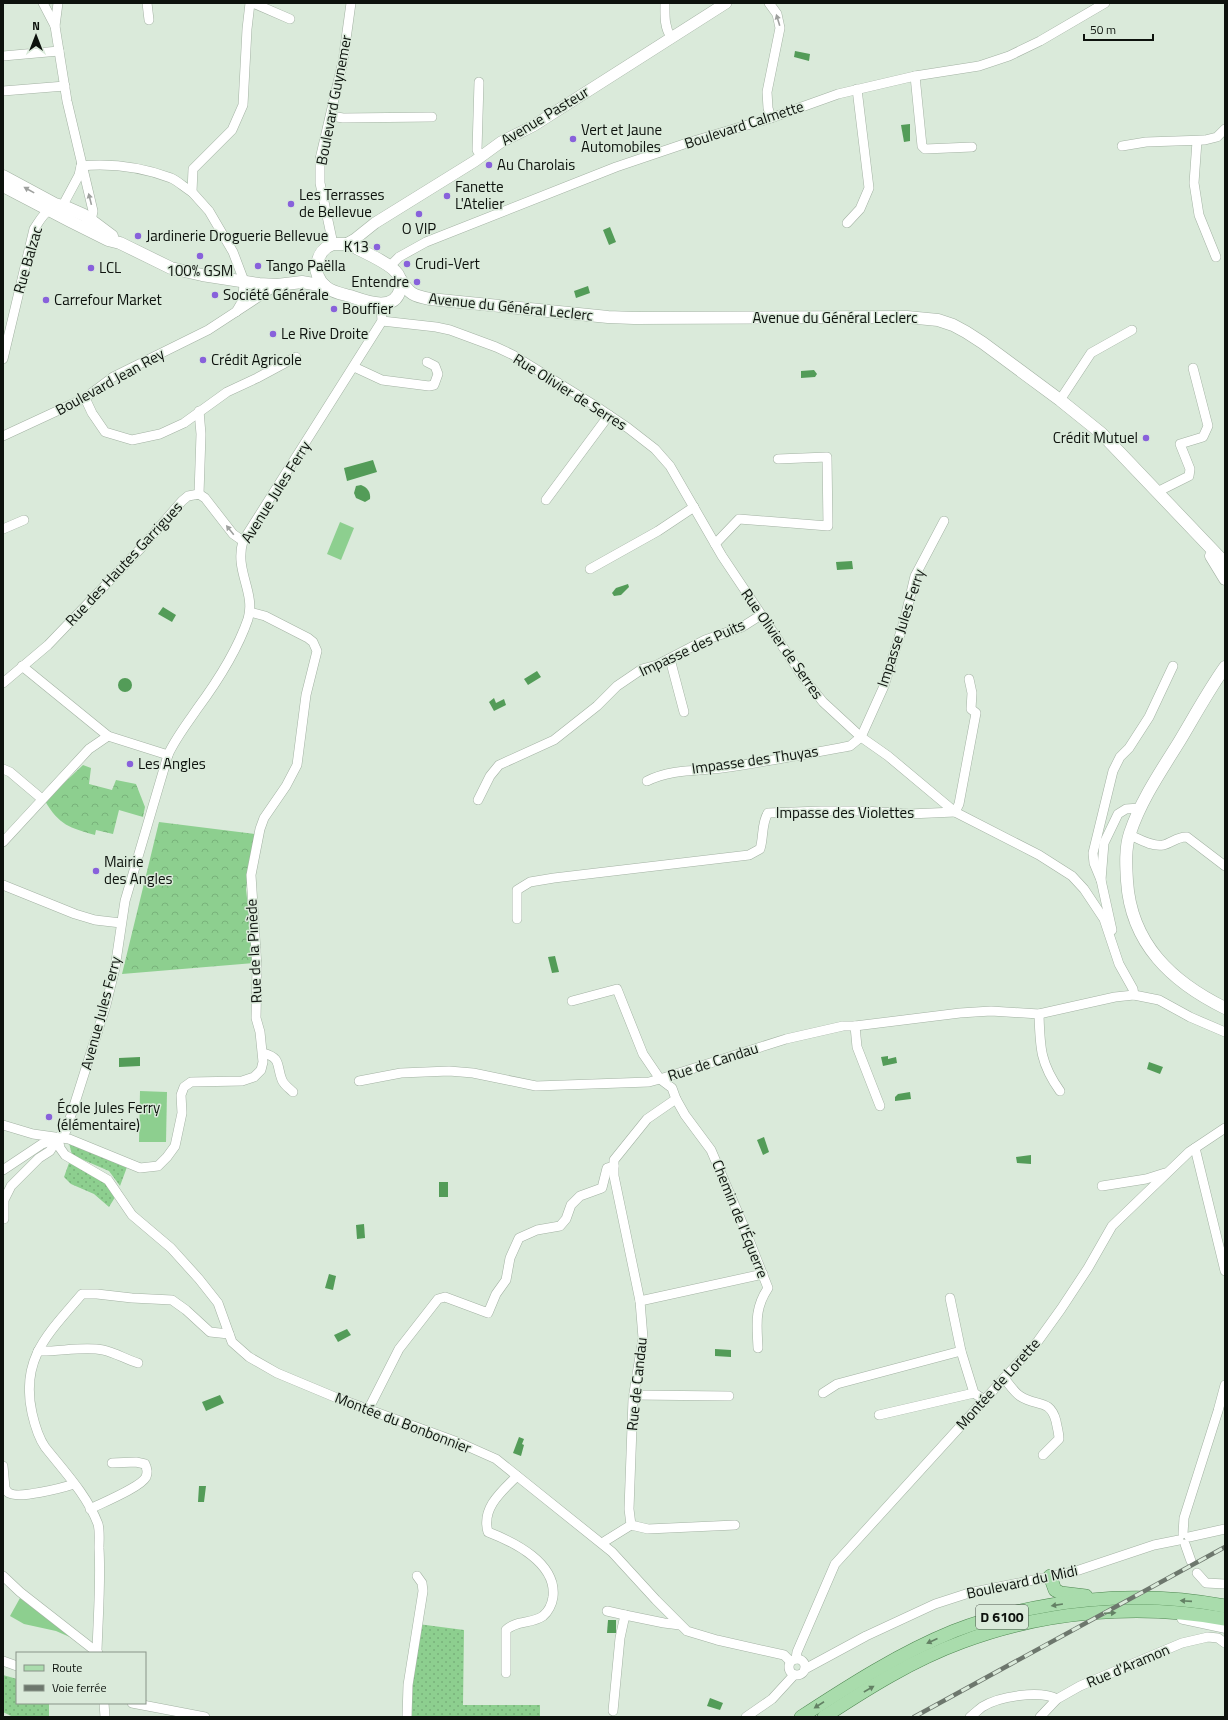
<svg xmlns="http://www.w3.org/2000/svg" width="1228" height="1720" font-family="'Titillium Web',sans-serif">
<defs>
<pattern id="grass-dots" width="8" height="8" patternUnits="userSpaceOnUse"><rect width="8" height="8" fill="#8dcf8f"/><path d="M2 2h.1M6 6h.1" fill="none" stroke="#78b17a" stroke-width="1.8" stroke-linecap="round"/></pattern>
<pattern id="forest-crowns" width="20" height="18" patternUnits="userSpaceOnUse"><rect width="20" height="18" fill="#8dcf8f"/><path d="M2 6a3 3 0 1 1 6 0M12 15a3 3 0 1 1 6 0" fill="none" stroke="#78b17a"/></pattern>
</defs>
<rect width="100%" height="100%" fill="#daeada"/>
<g fill="url(#grass-dots)">
<polygon points="69,1143 127,1167 120,1186 109,1171 72,1155"/>
<path d="M69 1163C90 1171 101 1177 117 1194L109 1207 94 1194 71 1184 64 1177Z"/>
<polygon points="418,1624 464,1630 463,1705 540,1705 540,1717 410,1717 410,1684"/>
<polygon points="3,1675 17,1679 17,1703 49,1703 49,1716 54,1717 13,1717 3,1712"/>
</g>
<g fill="url(#forest-crowns)">
<path d="M83 765 91 768 89 784 112 790 116 780 136 784 145 807 143 817 119 810 113 834 96 830 95 835C70 828 59 825 45 801Z"/>
<polygon points="159,822 255,834 246,889 254,963 122,974"/>
</g>
<g fill="#8dcf8f">
<polygon points="340,522 354,528 341,560 327,554"/>
<polygon points="140,1091 167,1092 166,1142 139,1142"/>
<polygon points="20,1598 79,1641 56,1631 24,1624 10,1616"/>
</g>
<g fill="#539c58">
<polygon points="795,51 810,54 809,61 794,57"/>
<polygon points="910,124 910,141 904,142 901,125"/>
<polygon points="610,227 616,242 609,245 603,230"/>
<polygon points="588,286 590,293 576,298 574,291"/>
<polygon points="814,370 817,374 815,377 801,378 801,371"/>
<polygon points="373,460 377,472 347,481 344,468"/>
<path d="M361 485C367 487 371 492 370 499L365 502 356 498 354 493 356 486Z"/>
<polygon points="852,561 853,569 837,570 836,562"/>
<polygon points="628,584 629,587 621,595 614,596 612,593 616,588"/>
<polygon points="163,607 176,615 172,622 158,614"/>
<polygon points="537,671 541,677 528,685 524,679"/>
<circle cx="125" cy="685" r="7"/>
<polygon points="494,698 496,703 504,699 506,705 494,711 489,702"/>
<polygon points="555,956 559,972 552,973 548,957"/>
<polygon points="888,1056 888,1059 896,1057 897,1063 883,1066 881,1057"/>
<polygon points="140,1057 140,1066 119,1067 119,1058"/>
<polygon points="1149,1062 1163,1067 1160,1074 1147,1069"/>
<polygon points="910,1092 911,1099 895,1101 895,1097 898,1094"/>
<polygon points="764,1137 769,1152 763,1155 757,1140"/>
<polygon points="1031,1155 1031,1164 1017,1163 1016,1157"/>
<rect x="439" y="1182" width="9" height="15"/>
<polygon points="364,1224 365,1238 357,1239 356,1225"/>
<polygon points="329,1274 336,1276 333,1290 325,1288"/>
<polygon points="347,1329 351,1335 338,1342 334,1335"/>
<polygon points="715,1349 731,1350 731,1357 715,1356"/>
<polygon points="220,1395 224,1403 206,1411 202,1402"/>
<polygon points="519,1437 524,1439 522,1444 524,1445 521,1456 513,1453"/>
<polygon points="199,1486 206,1486 204,1502 198,1502"/>
<polygon points="608,1620 616,1620 616,1633 607,1633"/>
<polygon points="710,1698 723,1703 720,1710 707,1706"/>
</g>
<g fill="none" stroke-linecap="round" stroke-linejoin="round">
<g stroke="#a3b2a3" stroke-width="10">
<g id="minor">
<polyline points="43,3 55,26"/>
<polyline points="58,3 55,26 67,101 93,211 92,216 86,223"/>
<polyline points="147,3 149,20"/>
<polyline points="253,3 290,19"/>
<path d="M665 3C665 15 664 27 671 37"/>
<polyline points="769,3 777,14 780,28 767,92 768,108 771,118"/>
<polyline points="3,56 59,51"/>
<polyline points="915,76 922,146 925,149 972,147"/>
<polyline points="479,82 477,150 481,156"/>
<polyline points="3,91 65,86"/>
<polyline points="331,116 343,118 432,117"/>
<polyline points="1197,141 1194,183 1199,215 1216,257"/>
<polyline points="1122,146 1146,142 1205,140 1217,137 1225,129"/>
<path d="M81 166C113 163 141 167 171 178 178 181 185 188 192 192"/>
<polyline points="847,223 860,209 869,188 857,89"/>
<polyline points="333,244 320,183 320,159 343,61 351,3"/>
<polyline points="389,267 399,257 426,242 616,167 687,143 771,118 838,94 915,76 979,66 1009,56 1040,41 1105,3"/>
<polyline points="236,312 243,300 244,281 233,252 209,211 192,192 193,169 232,130 243,105 247,29 250,3"/>
<polyline points="382,321 436,327 450,330 496,347 513,355 594,405 628,428 655,449 670,466 722,556 803,677 823,702 861,737 888,756 955,812 1039,855 1072,876 1084,889 1104,919 1119,964 1133,989 1134,995 1159,1000 1190,1017 1225,1032"/>
<path d="M3 359 34 229C39 222 42 215 49 210 54 207 59 207 64 203L79 175 81 166"/>
<polyline points="354,367 382,380 429,386 434,385 438,374 435,366 427,362"/>
<polyline points="85,398 92,413 105,432 132,440 160,434 184,423 227,392 257,378 296,357"/>
<polyline points="1060,400 1091,353 1132,330"/>
<polyline points="3,436 85,398 113,377 208,330 277,285"/>
<polyline points="1157,492 1189,476 1190,469 1180,444 1203,437 1208,426 1193,368"/>
<polyline points="199,494 201,434 199,411"/>
<polyline points="546,500 609,415"/>
<polyline points="3,529 24,520"/>
<polyline points="715,544 739,519 828,526 827,457 778,459"/>
<polyline points="590,569 658,531 694,507"/>
<polyline points="670,659 684,712"/>
<polyline points="22,666 108,736 168,755"/>
<polyline points="3,683 48,645 141,548 182,501 188,496 199,494 205,498 233,534 243,541"/>
<polyline points="3,769 10,772 42,799"/>
<path d="M647 781C671 769 696 771 722 768 765 762 807 754 850 746L861 737 884 686 905 618 915 576 944 521"/>
<polyline points="478,800 490,776 499,765 554,740 597,706 617,686 642,669 657,665 705,640 742,627 761,615"/>
<path d="M1130 835C1139 839 1152 847 1163 845 1172 843 1178 836 1187 837L1225 866"/>
<polyline points="3,842 89,749 108,736"/>
<polyline points="1101,880 1094,863 1093,853 1113,771 1120,757 1129,748 1149,717 1173,666"/>
<polyline points="3,885 75,914 95,920 121,923"/>
<path d="M517 919V890L530 882 554 878 749 855 760 849C764 837 761 824 768 813L821 811H865L909 814 955 812 959 804 976 713 971 709 972 693 969 679"/>
<polyline points="1112,930 1101,880 1104,843 1118,814 1126,809 1140,808"/>
<path d="M1039 1014C1040 1047 1040 1063 1060 1091"/>
<polyline points="855,1026 857,1047 880,1106"/>
<path d="M263 1053C282 1058 276 1065 282 1080 284 1085 290 1089 293 1092"/>
<polyline points="359,1081 401,1073 449,1071 473,1073 536,1086 649,1082 660,1079 643,1054 617,989 572,1001"/>
<path d="M676 1099 685 1115 711 1150 744 1227 768 1288C754 1309 757 1325 758 1348"/>
<polyline points="3,1125 33,1134 69,1139 140,1168 158,1166 167,1157 175,1146 182,1113 181,1095 184,1087 191,1082 242,1081 254,1077 261,1070 263,1062 260,1032 256,1018 257,968 251,875 260,829 264,818 286,786 297,765 306,695 317,651 313,642 308,638 265,616 250,612"/>
<polyline points="58,1138 60,1148 65,1155 108,1180 132,1215 171,1248 199,1279 218,1303 232,1342 249,1357 277,1373 337,1398 460,1443 496,1459 612,1552 656,1600 687,1631 717,1640 784,1655 790,1661"/>
<polyline points="1195,1148 1225,1271"/>
<polyline points="3,1170 42,1144 57,1139"/>
<polyline points="1102,1186 1146,1179 1165,1173"/>
<path d="M4 1219V1200L11 1186 39 1158 50 1151 58 1138 66 1131 106 1005 115 968 125 901 168 755C175 739 187 724 197 709 217 682 237 651 248 619 256 592 234 571 243 541L382 321 381 304"/>
<polyline points="950,1298 961,1351 974,1393 983,1399"/>
<polyline points="640,1301 763,1274"/>
<path d="M38 1351C58 1352 84 1346 103 1350 114 1352 127 1360 138 1363"/>
<path d="M1004 1378C1009 1384 1014 1392 1020 1396 1036 1407 1050 1398 1056 1421 1057 1427 1059 1433 1059 1439L1043 1455"/>
<polyline points="823,1393 837,1384 961,1351"/>
<polyline points="634,1395 729,1396"/>
<polyline points="368,1410 399,1349 438,1299 445,1297 488,1313 496,1294 506,1280 510,1258 519,1238 537,1230 560,1226 566,1219 571,1205 580,1196 602,1188 607,1168 614,1166"/>
<polyline points="879,1415 974,1393"/>
<path d="M3 1466 5 1488C6 1490 7 1492 9 1493 19 1499 62 1488 74 1484"/>
<path d="M90 1509C102 1503 141 1487 146 1477 148 1472 147 1468 145 1464L136 1462 112 1463"/>
<polyline points="631,1525 648,1529 735,1525"/>
<polyline points="1183,1534 1184,1518 1218,1411 1225,1385"/>
<polyline points="1189,1537 1225,1529"/>
<polyline points="602,1543 631,1525 629,1509 633,1399 643,1338 640,1301 614,1176 614,1160 647,1119 676,1099 672,1088 660,1079 786,1039 843,1026 855,1026 960,1013 991,1011 1039,1014 1115,997 1134,995"/>
<polyline points="1185,1544 1191,1561"/>
<polyline points="1197,1573 1206,1583 1225,1584"/>
<polyline points="3,1576 20,1592 98,1653"/>
<polyline points="607,1611 625,1615"/>
<path d="M97 1651C98 1617 101 1582 99 1548 99 1541 100 1531 98 1524 87 1495 64 1471 45 1447 38 1437 35 1426 32 1413 20 1358 49 1333 82 1294H97L132 1298 172 1300 186 1310 210 1332 229 1334"/>
<circle cx="797" cy="1667" r="8"/>
<polyline points="796,1659 797,1652 835,1564 1038,1341 1061,1309 1088,1268 1112,1226 1189,1152 1225,1128"/>
<polyline points="3,1661 17,1666"/>
<polyline points="805,1669 866,1636 935,1604 969,1593 1073,1572 1154,1545 1179,1540"/>
<path d="M506 1673V1630C516 1620 532 1624 543 1616 548 1612 552 1604 553 1597 557 1563 514 1542 488 1532 481 1508 502 1491 517 1476"/>
<polyline points="104,1703 105,1717"/>
<polyline points="132,1703 205,1717"/>
<polyline points="613,1711 620,1638 625,1615 664,1623 680,1625"/>
<polyline points="407,1717 408,1685 423,1591 422,1583 417,1576"/>
<polyline points="746,1717 772,1699 794,1675"/>
<path d="M970 1717C974 1714 978 1710 982 1707 999 1696 1040 1690 1057 1699"/>
<polyline points="1040,1717 1057,1699 1080,1686 1182,1643 1208,1637 1218,1638 1225,1643"/>
</g>
</g>
<g stroke="#a3b2a3" stroke-width="12">
<polyline id="tertiary" points="346,244 355,239 375,223 475,161 501,142 533,126 726,3"/>
</g>
<g stroke="#a3b2a3" stroke-width="13">
<g id="secondary">
<polyline points="3,176 55,204 68,208 84,215 112,236"/>
<polyline points="3,186 70,221 108,240 120,243 171,268 202,275 259,284 277,285 302,282 325,286"/>
<path d="M333 244H346L352 246C364 252 389 263 396 272 401 277 401 284 400 290 394 313 365 301 350 296 342 294 331 292 325 286 319 281 315 272 317 264 319 254 323 248 333 244Z"/>
<path d="M401 280C409 294 414 296 430 299L608 317 634 318 907 317 938 320 953 325 966 332 983 343 1060 400 1101 433 1225 563"/>
<polyline points="1211,556 1225,579"/>
<path d="M1225 667C1208 691 1194 717 1179 742 1161 771 1141 800 1130 833 1125 848 1126 865 1127 881 1131 944 1172 982 1225 1008"/>
<polyline points="1183,1618 1225,1627"/>
</g>
</g>
<g stroke="#4d8650" stroke-width="14">
<g id="primary">
<polyline points="1050,1576 1055,1590 1061,1593 1086,1596"/>
<path d="M801 1717C850 1685 900 1653 954 1631 1038 1599 1136 1589 1225 1606"/>
<path d="M824 1717C868 1688 913 1660 962 1642 1044 1611 1139 1603 1225 1619"/>
</g>
</g>
<use href="#minor" stroke="#fff" stroke-width="9"/>
<use href="#tertiary" stroke="#fff" stroke-width="11"/>
<use href="#secondary" stroke="#fff" stroke-width="12"/>
<use href="#primary" stroke="#a9dcac" stroke-width="13"/>
<g stroke="#6d776d" stroke-width="4.5">
<polyline id="rail" points="914,1717 1225,1547"/>
</g>
<use href="#rail" stroke="#daeada" stroke-width="3" stroke-dasharray="9" stroke-linecap="butt"/>
</g>
<defs><path id="oneway-solid" d="M-6-.8H1V-3.2L6.5 0L1 3.2V.8H-6Z"/></defs>
<g fill="#9ea09e">
<use href="#oneway-solid" transform="translate(778 20) rotate(-107)"/>
<use href="#oneway-solid" transform="translate(29 190) rotate(-151)"/>
<use href="#oneway-solid" transform="translate(90 199) rotate(-104)"/>
<use href="#oneway-solid" transform="translate(230 530) rotate(-129)"/>
</g>
<g fill="#638164">
<use href="#oneway-solid" transform="translate(1186 1601) rotate(-176)"/>
<use href="#oneway-solid" transform="translate(1057 1605) rotate(171)"/>
<use href="#oneway-solid" transform="translate(1110 1613) rotate(-3)"/>
<use href="#oneway-solid" transform="translate(932 1641) rotate(156)"/>
<use href="#oneway-solid" transform="translate(869 1689) rotate(-30)"/>
<use href="#oneway-solid" transform="translate(819 1705) rotate(147)"/>
</g>
<g fill="#8861db" stroke="#daeada" stroke-width="1.5">
<circle cx="573" cy="139" r="4"/>
<circle cx="489" cy="165" r="4"/>
<circle cx="447" cy="196" r="4"/>
<circle cx="291" cy="204" r="4"/>
<circle cx="419" cy="214" r="4"/>
<circle cx="138" cy="236" r="4"/>
<circle cx="377" cy="247" r="4"/>
<circle cx="200" cy="256" r="4"/>
<circle cx="407" cy="264" r="4"/>
<circle cx="258" cy="266" r="4"/>
<circle cx="91" cy="268" r="4"/>
<circle cx="417" cy="282" r="4"/>
<circle cx="215" cy="295" r="4"/>
<circle cx="46" cy="300" r="4"/>
<circle cx="334" cy="309" r="4"/>
<circle cx="273" cy="334" r="4"/>
<circle cx="203" cy="360" r="4"/>
<circle cx="1146" cy="438" r="4"/>
<circle cx="130" cy="764" r="4"/>
<circle cx="96" cy="871" r="4"/>
<circle cx="49" cy="1117" r="4"/>
</g>
<g text-anchor="middle" stroke-width="3" stroke-linejoin="round" paint-order="stroke">
<rect fill="#daeada" stroke="#4a534a" stroke-width="1" x="976" y="1605" width="52" height="24" rx="3"/>
<g font-size="14" font-weight="bold" fill="#0d120d">
<text x="1002" y="1622">D 6100</text>
</g>
<g font-size="15" fill="#0d120d" stroke="#daeada">
<text transform="translate(334 100) rotate(-79)" y="5">Boulevard Guynemer</text>
<text transform="translate(545 116) rotate(-31)" y="5">Avenue Pasteur</text>
<text transform="translate(744 125) rotate(-18)" y="5">Boulevard Calmette</text>
<text transform="translate(28 260) rotate(-74)" y="5">Rue Balzac</text>
<text transform="translate(511 307) rotate(6)" y="5">Avenue du Général Leclerc</text>
<text x="835" y="323">Avenue du Général Leclerc</text>
<text transform="translate(110 382) rotate(-29)" y="5">Boulevard Jean Rey</text>
<text transform="translate(570 392) rotate(32)" y="5">Rue Olivier de Serres</text>
<text transform="translate(276 492) rotate(-58)" y="5">Avenue Jules Ferry</text>
<text transform="translate(124 564) rotate(-47)" y="5">Rue des Hautes Garrigues</text>
<text transform="translate(901 628) rotate(-72)" y="5">Impasse Jules Ferry</text>
<text transform="translate(782 644) rotate(55)" y="5">Rue Olivier de Serres</text>
<text transform="translate(692 648) rotate(-25)" y="5">Impasse des Puits</text>
<text transform="translate(755 760) rotate(-8)" y="5">Impasse des Thuyas</text>
<text x="845" y="818">Impasse des Violettes</text>
<text transform="translate(254 951) rotate(-93)" y="5">Rue de la Pinède</text>
<text transform="translate(101 1013) rotate(-75)" y="5">Avenue Jules Ferry</text>
<text transform="translate(713 1062) rotate(-18)" y="5">Rue de Candau</text>
<text transform="translate(740 1219) rotate(68)" y="5">Chemin de l'Équerre</text>
<text transform="translate(637 1384) rotate(-84)" y="5">Rue de Candau</text>
<text transform="translate(998 1384) rotate(-48)" y="5">Montée de Lorette</text>
<text transform="translate(403 1423) rotate(21)" y="5">Montée du Bonbonnier</text>
<text transform="translate(1022 1582) rotate(-12)" y="5">Boulevard du Midi</text>
<text transform="translate(1128 1666) rotate(-23)" y="5">Rue d'Aramon</text>
</g>
<g font-size="15" fill="#0d120d" stroke="#daeada" text-anchor="start">
<text x="581" y="135">Vert et Jaune<tspan x="581" dy="17">Automobiles</tspan></text>
<text x="497" y="170">Au Charolais</text>
<text x="455" y="192">Fanette<tspan x="455" dy="17">L'Atelier</tspan></text>
<text x="299" y="200">Les Terrasses<tspan x="299" dy="17">de Bellevue</tspan></text>
<text x="419" y="234" text-anchor="middle">O VIP</text>
<text x="146" y="241">Jardinerie Droguerie Bellevue</text>
<text x="369" y="252" text-anchor="end">K13</text>
<text x="415" y="269">Crudi-Vert</text>
<text x="266" y="271">Tango Paëlla</text>
<text x="99" y="273">LCL</text>
<text x="200" y="276" text-anchor="middle">100% GSM</text>
<text x="409" y="287" text-anchor="end">Entendre</text>
<text x="223" y="300">Société Générale</text>
<text x="54" y="305">Carrefour Market</text>
<text x="342" y="314">Bouffier</text>
<text x="281" y="339">Le Rive Droite</text>
<text x="211" y="365">Crédit Agricole</text>
<text x="1138" y="443" text-anchor="end">Crédit Mutuel</text>
<text x="138" y="769">Les Angles</text>
<text x="104" y="867">Mairie<tspan x="104" dy="17">des Angles</tspan></text>
<text x="57" y="1113">École Jules Ferry<tspan x="57" dy="17">(élémentaire)</tspan></text>
</g>
</g>
<rect width="1228" height="1720" fill="none" stroke="#0d120d" stroke-width="8"/>
<rect x="16" y="1652" width="130" height="52" fill="#daeada" stroke="#889488"/>
<rect x="24" y="1665" width="20" height="6" fill="#a9dcac" stroke="#889488"/>
<text x="52" y="1672" font-size="12" fill="#0d120d">Route</text>
<rect x="24" y="1685" width="20" height="6" fill="#6d776d" stroke="#889488"/>
<text x="52" y="1692" font-size="12" fill="#0d120d">Voie ferrée</text>
<g transform="translate(36 36)" stroke="#daeada" stroke-width="3" paint-order="stroke">
<path d="M0-3L7 15L0 10L-7 15Z" fill="#0d120d"/>
<text y="-6" font-size="11" font-weight="bold" text-anchor="middle" fill="#0d120d">N</text>
</g>
<path d="M1084 34v6h69v-6" fill="none" stroke="#0d120d" stroke-width="2"/>
<text x="1090" y="34" font-size="12" fill="#0d120d" stroke="#daeada" stroke-width="3" paint-order="stroke">50 m</text>
</svg>
